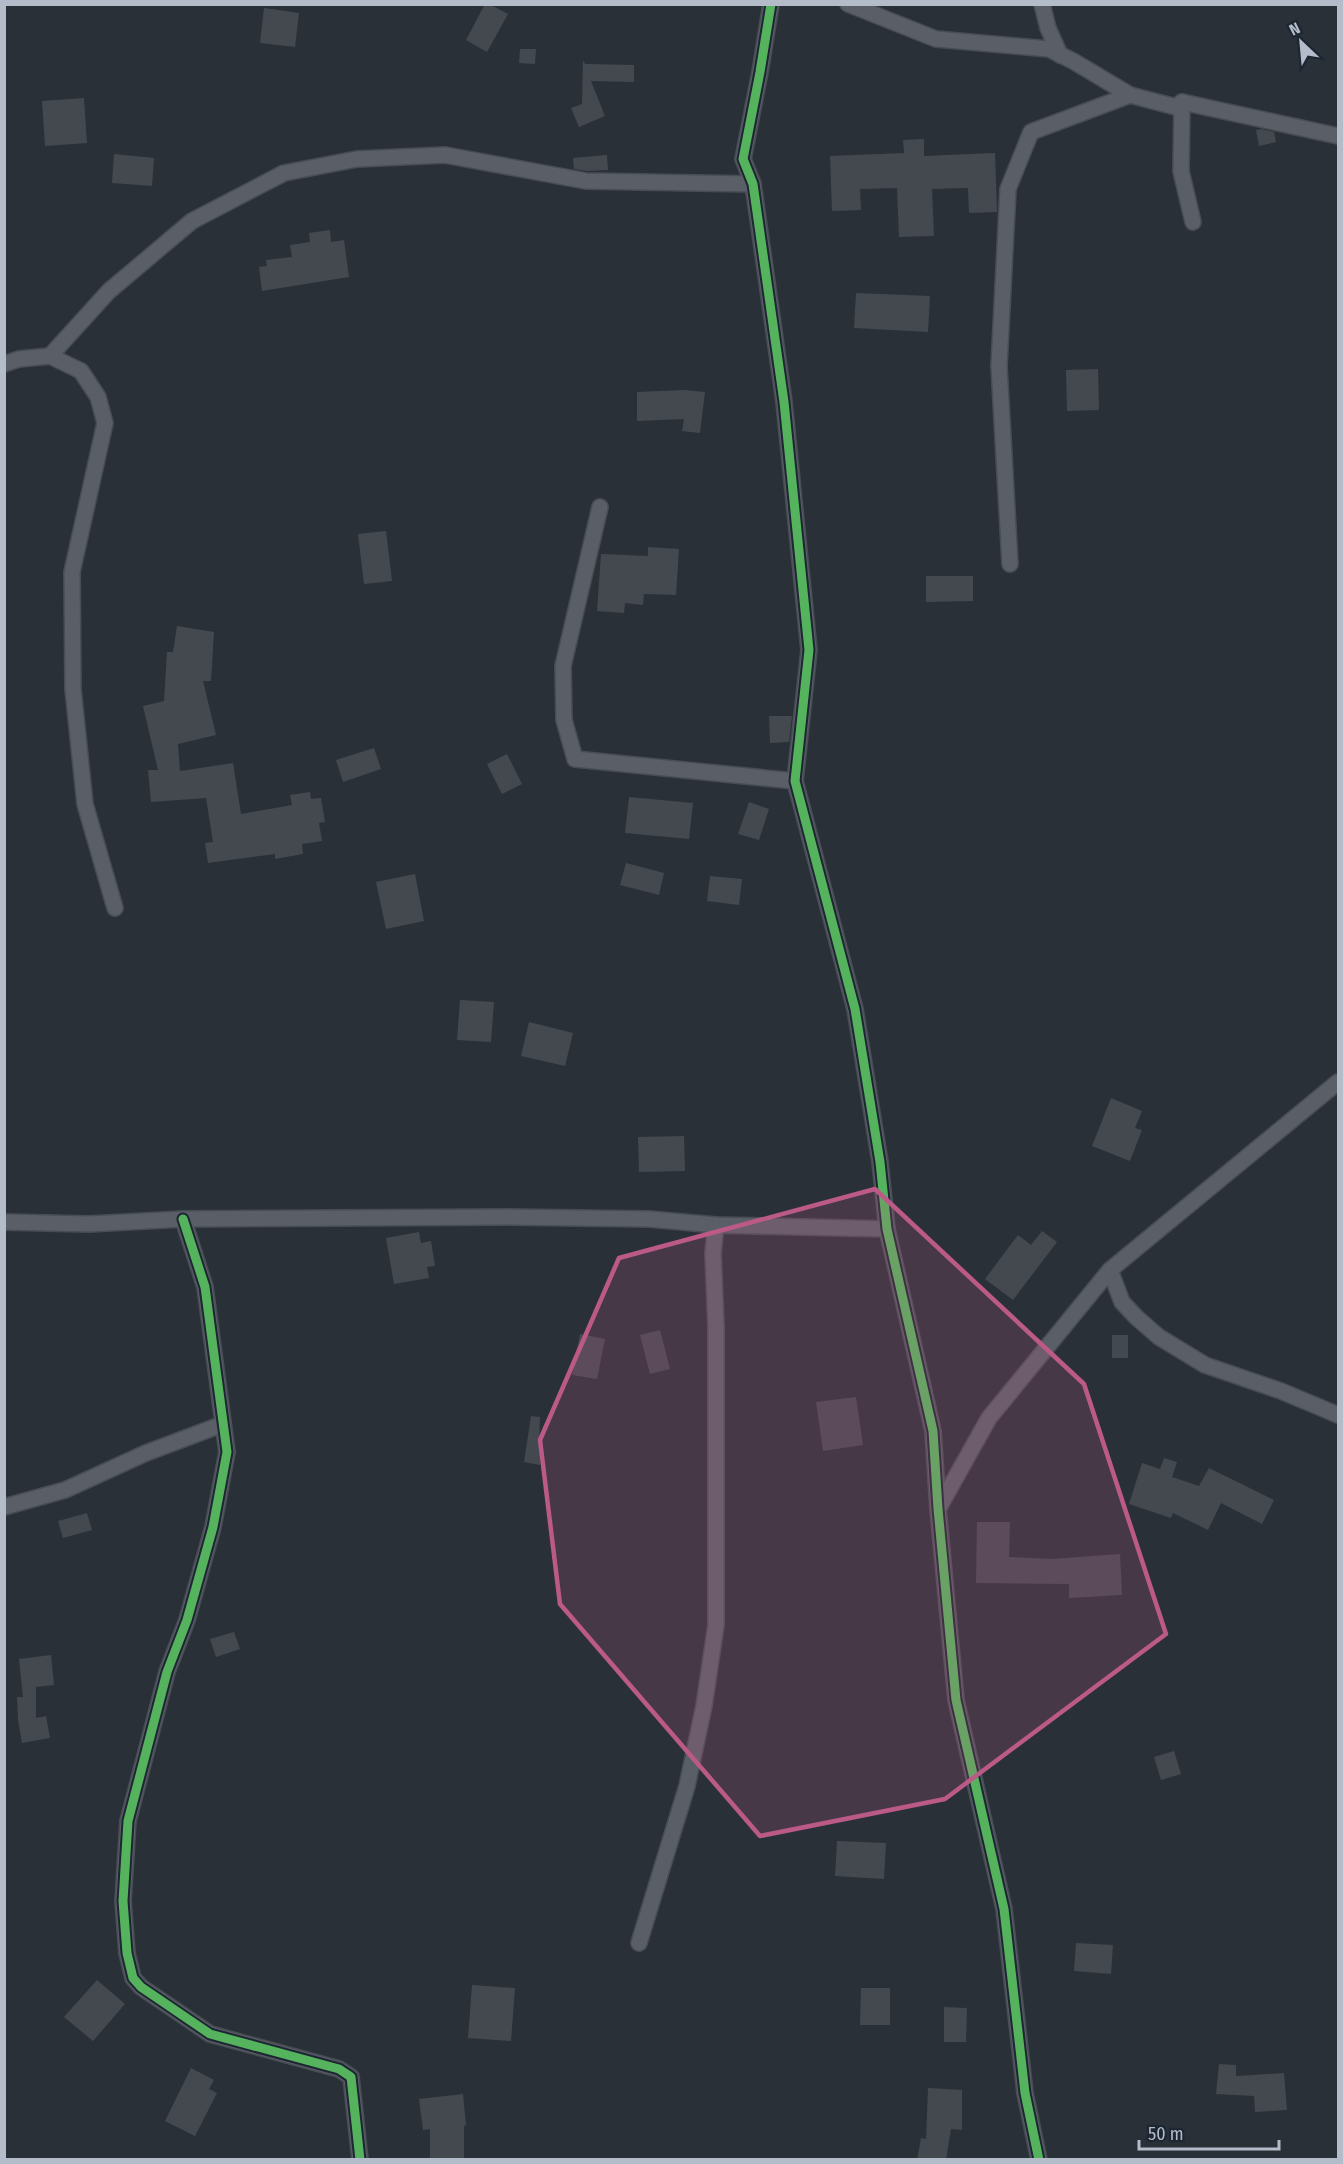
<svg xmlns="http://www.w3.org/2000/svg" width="1343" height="2164" font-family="'Fira Sans Condensed',sans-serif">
<rect width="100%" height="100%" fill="#2a3038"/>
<g fill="#444950">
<polygon points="485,4 489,4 508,14 487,52 466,40"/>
<polygon points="264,8 299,13 295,47 260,43"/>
<polygon points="520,49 536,49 535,64 519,63"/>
<polygon points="583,60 585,64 634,65 634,82 591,81 605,116 579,127 571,108 582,104"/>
<polygon points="84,98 87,143 45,146 42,101"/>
<polygon points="1261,129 1274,132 1276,142 1259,146 1256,130"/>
<polygon points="924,139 924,156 995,153 997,212 969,213 968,188 932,189 934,236 899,237 897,188 860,189 861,210 832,211 830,156 904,153 903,140"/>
<polygon points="114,154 154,158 152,186 112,183"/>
<polygon points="607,155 608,170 587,171 574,169 573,158"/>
<polygon points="330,230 331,242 344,240 349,277 262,291 259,267 267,266 266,260 292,257 290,245 310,242 309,233"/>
<polygon points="856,293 930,296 928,332 854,328"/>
<polygon points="1098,369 1099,410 1067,411 1066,370"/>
<polygon points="684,390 705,392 700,433 682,431 684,419 637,421 637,392"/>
<polygon points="386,531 392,581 364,584 358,534"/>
<polygon points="648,547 679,549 676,595 644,594 643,605 625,603 624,613 597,611 601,554 648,556"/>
<polygon points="926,576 973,576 973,601 926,602"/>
<polygon points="177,626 214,632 211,681 203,681 216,735 178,744 180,771 233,763 241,814 292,805 290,795 310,792 311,799 321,798 325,822 319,823 322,841 302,844 303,854 275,859 275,854 208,863 205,843 213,842 206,798 151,802 148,770 158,770 143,706 164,701 167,652 173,652"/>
<polygon points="769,716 792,716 789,742 770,743"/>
<polygon points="374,748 381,769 343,782 336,760"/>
<polygon points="507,754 522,784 502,794 487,764"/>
<polygon points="629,797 693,803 689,839 625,833"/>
<polygon points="749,802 769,809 759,840 738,834"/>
<polygon points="626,863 664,873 659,895 620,885"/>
<polygon points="415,874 424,921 386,929 376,882"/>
<polygon points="710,876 742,879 739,905 707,901"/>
<polygon points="460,1000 494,1002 491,1042 457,1040"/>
<polygon points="529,1022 573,1033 565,1066 521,1056"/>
<polygon points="1111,1098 1142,1111 1135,1128 1142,1130 1130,1161 1092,1146"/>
<polygon points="684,1136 685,1171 639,1172 638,1137"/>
<polygon points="1042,1231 1057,1242 1013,1300 985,1279 1018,1235 1031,1245"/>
<polygon points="419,1232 421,1243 431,1241 435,1266 427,1267 429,1278 394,1284 386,1238"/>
<polygon points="660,1330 670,1369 650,1374 640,1335"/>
<polygon points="580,1334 605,1339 597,1379 572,1375"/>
<rect x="1112" y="1335" width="16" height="23"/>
<polygon points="856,1397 863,1445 823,1451 816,1402"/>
<polygon points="531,1416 540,1417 539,1446 542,1447 540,1465 524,1462"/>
<polygon points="1164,1458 1177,1462 1172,1477 1199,1486 1209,1468 1274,1500 1262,1524 1221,1503 1208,1530 1173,1513 1171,1518 1129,1504 1142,1463 1160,1469"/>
<polygon points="87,1513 92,1530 63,1538 58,1521"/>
<polygon points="977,1522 1010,1522 1009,1557 1052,1559 1120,1554 1122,1595 1069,1598 1069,1584 976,1583"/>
<polygon points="234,1632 240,1649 216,1657 210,1639"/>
<polygon points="51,1655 54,1685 36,1687 36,1718 46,1716 50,1738 22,1743 18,1720 17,1697 23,1697 19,1659"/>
<polygon points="1174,1751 1181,1774 1161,1780 1154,1757"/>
<polygon points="837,1841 886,1843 884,1879 835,1876"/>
<polygon points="1076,1943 1113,1945 1111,1974 1074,1971"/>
<polygon points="97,1980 125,2004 93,2041 64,2017"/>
<polygon points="472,1985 515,1988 511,2041 468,2038"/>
<polygon points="861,1988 890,1988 890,2025 860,2025"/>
<polygon points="944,2007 967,2008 966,2042 944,2042"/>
<polygon points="1219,2064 1236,2065 1236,2076 1284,2073 1287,2110 1255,2112 1254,2096 1216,2094"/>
<polygon points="191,2068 214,2080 209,2089 217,2093 195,2136 165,2121"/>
<polygon points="928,2088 962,2090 962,2130 951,2129 946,2160 917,2160 921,2138 926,2139"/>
<polygon points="463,2094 466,2125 464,2126 464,2158 430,2158 430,2129 423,2130 419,2099"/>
</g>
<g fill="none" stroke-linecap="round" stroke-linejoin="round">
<g stroke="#484c53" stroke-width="18">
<g id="minor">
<polyline points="771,4 760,72 743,159 753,184 784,402 809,650 795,781 855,1009 880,1162 887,1229 933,1431 938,1509 956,1700 1004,1909 1025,2093 1039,2160"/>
<polyline points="848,4 936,39 1049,49 1073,61 1130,95 1176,107 1182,102 1338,136"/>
<polyline points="1042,4 1048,28 1060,55"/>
<polyline points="1182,102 1181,171 1193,222"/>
<polyline points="50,356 109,291 192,221 284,173 357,159 445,155 586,181 753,184"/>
<polyline points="4,364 19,359 50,356 81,371 98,397 105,423 72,572 73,689 85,804 115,908"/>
<polyline points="600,507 563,666 564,720 575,759 795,781"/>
<polyline points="1010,564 999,366 1008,189 1031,132 1130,95"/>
<polyline points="183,1219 205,1287 227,1452 213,1527 187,1620 167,1672 128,1821 123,1901 127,1953 133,1978 141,1987 210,2034 339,2069 351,2077 360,2160"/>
<polyline points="4,1222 89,1224 183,1219 507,1217 649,1219 716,1225 887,1229"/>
<polyline points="1110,1270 1122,1302 1136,1317 1159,1337 1205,1365 1281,1391 1338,1415"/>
<polyline points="4,1507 65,1490 146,1453 223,1424"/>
<polyline points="938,1509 989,1418 1110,1270 1338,1082"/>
<polyline points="639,1943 687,1786 704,1706 716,1625 716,1327 713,1253 716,1225"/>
</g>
</g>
<use href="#minor" stroke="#5a5e66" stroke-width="15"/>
<g stroke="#1d2633" stroke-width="13">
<g id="cycleway">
<polyline points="771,4 760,72 743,159 753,184 784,402 809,650 795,781 855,1009 880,1162 887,1229 933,1431 938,1509 956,1700 1004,1909 1025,2093 1039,2160"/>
<polyline points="183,1219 205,1287 227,1452 213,1527 187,1620 167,1672 128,1821 123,1901 127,1953 133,1978 141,1987 210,2034 339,2069 351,2077 360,2160"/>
</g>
</g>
<use href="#cycleway" stroke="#56b35d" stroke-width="9"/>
</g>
<path fill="#bc5a87" fill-opacity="0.2" stroke="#bc5a87" stroke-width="4.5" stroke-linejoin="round" d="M875 1189 1084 1384 1166 1634 945 1799 760 1836 560 1604 540 1440 619 1258Z"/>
<rect width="1343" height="2164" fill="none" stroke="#b4bcc9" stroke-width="12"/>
<g transform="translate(1301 42) rotate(334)" stroke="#1d2633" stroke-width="4.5" paint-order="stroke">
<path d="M0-4.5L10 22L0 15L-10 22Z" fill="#b4bcc9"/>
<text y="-9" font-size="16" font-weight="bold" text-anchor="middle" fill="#b4bcc9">N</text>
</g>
<path d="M1139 2140v9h140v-9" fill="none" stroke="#b4bcc9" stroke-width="3"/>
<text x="1148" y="2140" font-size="18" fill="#b4bcc9" stroke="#1d2633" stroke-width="4.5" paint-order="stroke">50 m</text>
</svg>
